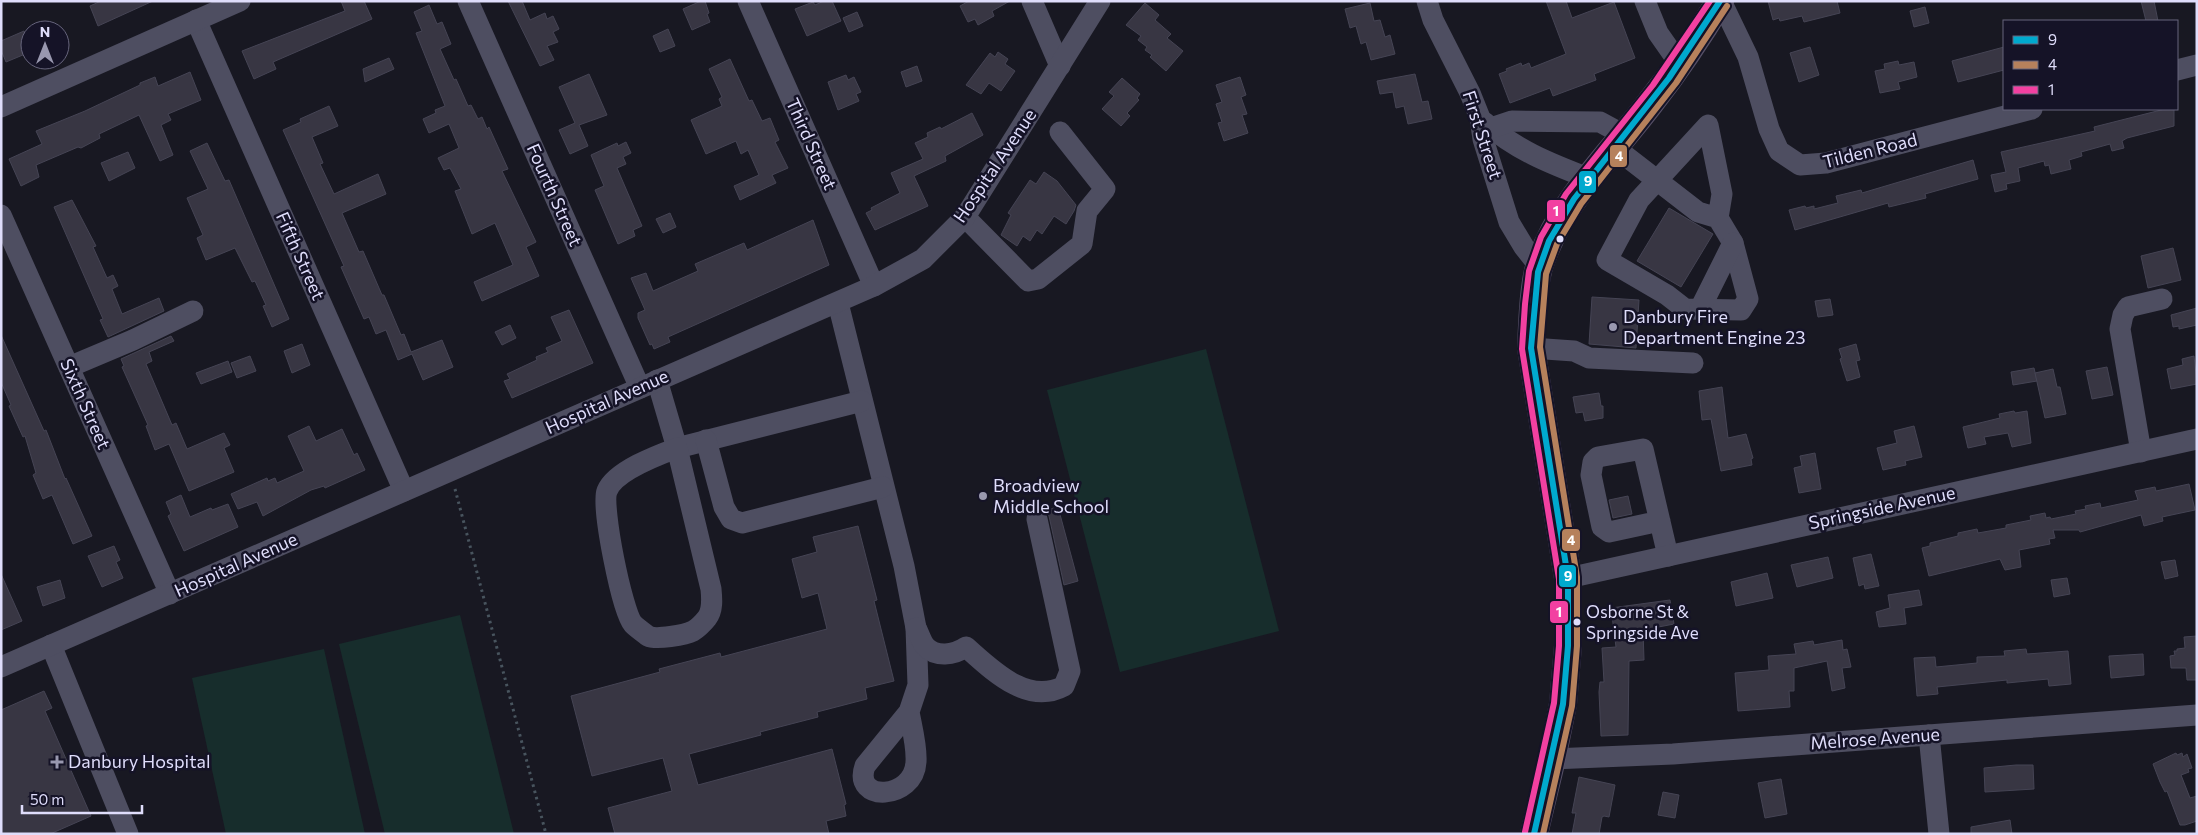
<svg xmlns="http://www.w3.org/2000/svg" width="2198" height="835" font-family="Commissioner,sans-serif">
<rect width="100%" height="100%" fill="#181822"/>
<g fill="#172d2c">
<polygon points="1206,349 1279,631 1120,672 1047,390"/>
<polygon points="460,615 514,834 385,834 339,644"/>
<polygon points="324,649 365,834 226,834 192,678"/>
</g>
<g fill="#383643" stroke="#454454">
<polygon points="101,1 153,1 98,26 90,6"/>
<polygon points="341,1 364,1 372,19 273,62 276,69 254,79 242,51 345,11"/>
<polygon points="508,1 522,1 530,20 545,13 547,19 553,16 559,29 553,32 558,42 547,46 554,60 540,66"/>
<polygon points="701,1 705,1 709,13 707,14 710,22 692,30 683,9"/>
<polygon points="824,1 832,1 841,21 807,36 795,9 813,2 815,5"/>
<polygon points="969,1 1010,1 992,11 994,16 978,25 975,19 968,22 960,6"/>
<polygon points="1546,1 1566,1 1572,18 1614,2 1635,58 1594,74 1596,80 1553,96 1550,88 1510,103 1499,74 1507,71 1506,69 1521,63 1522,66 1529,63 1531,68 1566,54"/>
<polygon points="1768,1 1837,1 1840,13 1804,22 1802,16 1780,21 1779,18 1773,20"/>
<polygon points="2141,1 2154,1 2158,21 2146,21"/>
<polygon points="1145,3 1159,15 1155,20 1171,34 1167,38 1183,51 1166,71 1150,57 1152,55 1145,50 1147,47 1138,40 1141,36 1126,25"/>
<polygon points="1370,3 1374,21 1380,20 1385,37 1390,35 1395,54 1371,60 1366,42 1361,44 1356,26 1350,28 1345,9"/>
<polygon points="429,5 437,24 442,22 451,44 440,49 454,80 456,79 468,106 471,105 478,119 482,117 487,129 489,127 508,169 502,171 536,242 526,247 539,276 482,301 474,282 513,265 495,223 472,234 455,191 461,189 450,168 444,170 438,158 459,148 449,124 429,133 423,119 436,113 435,110 445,106 416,33 422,31 414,12"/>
<polygon points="1925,7 1929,23 1914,27 1910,11"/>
<polygon points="857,12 863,26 849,32 843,18"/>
<polygon points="668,29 675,46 660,52 653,36"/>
<polygon points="24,31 30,45 30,52 6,62 1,50 1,41"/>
<polygon points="1810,47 1819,75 1799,82 1790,53"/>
<polygon points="2004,47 2004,70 1958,82 1952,61"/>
<polygon points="998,52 1008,59 1005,64 1015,71 1001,91 989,83 981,94 966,85 990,53 995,57"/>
<polygon points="389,58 394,69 365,82 363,69"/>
<polygon points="730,59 749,101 752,100 762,121 770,118 779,140 775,142 788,168 772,175 776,183 740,200 734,186 759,175 748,150 741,154 736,141 706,154 691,120 722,106 719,99 722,97 709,69"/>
<polygon points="1898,61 1899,65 1914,62 1917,77 1898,82 1900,89 1880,93 1875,71 1885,69 1884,64"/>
<polygon points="917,66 922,81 906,87 901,72"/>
<polygon points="190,72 201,100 168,114 171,120 161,125 173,155 160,161 139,115 99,134 100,138 81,148 78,147 36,165 39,177 21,186 9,159 42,144 36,131 85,111 140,85 140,83 155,77 158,86"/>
<polygon points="589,74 607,115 579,125 588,146 570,154 559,130 575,123 559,87"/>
<polygon points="1415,74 1422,102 1428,101 1432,119 1408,124 1404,106 1396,108 1393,92 1380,94 1377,81"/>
<polygon points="846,75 848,80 854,77 861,92 856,94 859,101 838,110 828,82"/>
<polygon points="1240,77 1246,95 1241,97 1247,114 1242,115 1248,133 1224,141 1218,123 1222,122 1216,104 1222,102 1216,85"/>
<polygon points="1122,78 1140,94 1137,98 1139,100 1127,113 1130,116 1121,126 1102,109 1114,96 1109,92"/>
<polygon points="329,106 338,126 312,137 323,163 320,164 334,194 378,174 386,194 342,213 359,252 363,251 382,295 384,295 401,335 404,334 411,352 442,340 453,367 423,380 412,354 398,360 386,330 376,334 369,317 364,319 341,267 344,266 283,130 301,122 300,119"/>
<polygon points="2165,109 2174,109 2174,126 2127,138 2122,141 2124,148 2112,151 2110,144 2081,152 2082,156 2069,160 2071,169 2051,174 2049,165 2045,166 2044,161 2018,168 2020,181 2006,184 2007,189 1995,192 1991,175 2006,172 2001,152 2095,131 2094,127"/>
<polygon points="972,113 983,135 945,156 946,161 914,176 928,206 875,230 866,213 872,210 871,208 900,193 891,173 923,159 915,143 928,137 927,133 940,127 941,129"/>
<polygon points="626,142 631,153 623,157 626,164 617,168 642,226 633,230 635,236 618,244 595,190 604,186 591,155 617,143 618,146"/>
<polygon points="207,143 225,181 229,180 289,319 272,327 263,306 266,305 255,281 252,282 235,248 206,260 197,238 203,235 187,198 208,189 190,151"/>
<polygon points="128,152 135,168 109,181 101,163"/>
<polygon points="1973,160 1978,179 1925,194 1926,198 1889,207 1888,203 1795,230 1789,210 1805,206 1806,208 1814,206 1814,209 1838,203 1836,196 1861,190 1862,193"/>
<polygon points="1044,172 1057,181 1076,205 1074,211 1066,224 1054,216 1042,234 1037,230 1030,241 1023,236 1017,246 1001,235 1011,215 1008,213 1030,180 1036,184"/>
<polygon points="72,200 96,246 93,247 107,278 113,275 118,286 112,289 122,314 159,298 164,311 108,337 100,320 103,319 54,207"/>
<polygon points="1669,208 1713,234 1681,287 1637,261"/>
<polygon points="670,213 676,227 663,233 656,219"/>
<polygon points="813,220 829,265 668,337 670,342 654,349 652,344 650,345 638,318 638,313 645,310 631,278 646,273 653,291 698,271 695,264 744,243 747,250"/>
<polygon points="2173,248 2181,280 2148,288 2141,256"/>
<polygon points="1592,297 1639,300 1636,348 1589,344"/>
<polygon points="1830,299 1833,315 1818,317 1815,301"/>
<polygon points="2197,308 2197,325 2179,329 2179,326 2173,327 2171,315"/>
<polygon points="569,310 593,363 512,398 504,381 510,379 507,374 537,360 536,357 548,352 546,348 562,341 551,317"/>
<polygon points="510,325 516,338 502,345 495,332"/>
<polygon points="1,335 44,431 46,430 65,479 66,478 92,536 73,544 52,495 43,499 33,475 36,473 25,436 23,437 9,406 11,405 1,382"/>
<polygon points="171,336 174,341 149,352 152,361 146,364 172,425 176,423 187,449 224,433 230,445 224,448 234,472 189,491 169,444 155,450 146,426 148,425 122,367 124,366 121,359"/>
<polygon points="302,344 310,365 292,373 284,351"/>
<polygon points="1856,344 1860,360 1856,361 1860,377 1847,381 1840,359 1842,358 1839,349"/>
<polygon points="250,356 256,371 237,378 231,363"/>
<polygon points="2194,356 2197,384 2171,389 2167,369 2183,365 2182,359"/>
<polygon points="228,361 232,372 201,384 196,373"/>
<polygon points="2107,367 2113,395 2092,399 2086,371"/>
<polygon points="2034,368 2037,381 2013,385 2011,372"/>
<polygon points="2053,369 2057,387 2060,387 2066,414 2045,418 2035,373"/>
<polygon points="1722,387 1728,438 1746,434 1753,458 1751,459 1752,465 1721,471 1711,419 1702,420 1699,391"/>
<polygon points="1599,393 1601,406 1603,406 1603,418 1585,421 1583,412 1576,413 1573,397"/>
<polygon points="2014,411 2015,413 2027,411 2031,443 2012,447 2008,433 1984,437 1986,444 1968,448 1963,427 2000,418 1999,414"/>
<polygon points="309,426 316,441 342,429 354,455 357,453 365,470 325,488 324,486 311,490 263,516 257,502 238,509 231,494 267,478 268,481 275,478 277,483 304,471 288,436"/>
<polygon points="1914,426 1922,457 1905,461 1906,465 1883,470 1877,448 1897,443 1894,431"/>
<polygon points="1815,453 1821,489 1799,493 1794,468 1802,466 1800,456"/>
<polygon points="2189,484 2195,510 2162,517 2163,521 2144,526 2141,515 2080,532 2079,530 2053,530 2055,538 2049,539 2050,544 2019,550 2021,567 2005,570 2000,559 1929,576 1922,548 1930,546 1930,543 1958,536 1958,533 1977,529 1978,533 2006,528 2006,525 2031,520 2030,516 2045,513 2046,518 2050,517 2051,519 2076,514 2075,511 2086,509 2085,506 2100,503 2101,508 2138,500 2135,491 2155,487 2156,491"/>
<polygon points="181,495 190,517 211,508 212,510 228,504 238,527 184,551 168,516 171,514 166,502"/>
<polygon points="1628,496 1632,514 1613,518 1609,500"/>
<polygon points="1058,507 1078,581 1064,585 1049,516 1046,510"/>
<polygon points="858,526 877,600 874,601 894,681 865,688 867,699 817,712 818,717 760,732 761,735 689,754 698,785 832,749 846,804 844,805 846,816 826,821 829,834 615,834 608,808 672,791 663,758 592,776 571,696 660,672 659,669 720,653 721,657 827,629 818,593 802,598 792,559 817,552 813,537"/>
<polygon points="114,546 120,560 116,562 123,578 102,587 88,556"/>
<polygon points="1871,554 1879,586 1865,589 1864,584 1859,586 1853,558"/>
<polygon points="1828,557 1833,578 1797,587 1791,565"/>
<polygon points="2175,560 2178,576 2165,579 2161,562"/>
<polygon points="1767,573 1773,598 1736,606 1731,582"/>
<polygon points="1,574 22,621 1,630"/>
<polygon points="2067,578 2070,594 2054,597 2051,580"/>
<polygon points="60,580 65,598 43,606 37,587"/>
<polygon points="1919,590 1922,605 1904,608 1906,624 1879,627 1876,612 1890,608 1888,595"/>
<polygon points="1670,600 1674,624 1643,630 1644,660 1629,661 1628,735 1601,736 1599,692 1600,682 1604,682 1602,648 1616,647 1611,608"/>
<polygon points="2197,636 2197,680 2187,680 2186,668 2171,668 2170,656 2175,655 2174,651 2177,651 2177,649 2185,648 2184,637"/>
<polygon points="1842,640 1843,650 1847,649 1851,667 1842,668 1845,688 1832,691 1827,661 1794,668 1794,691 1789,691 1790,707 1738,711 1735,673 1769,670 1768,656 1796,654 1794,644 1813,641 1814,645"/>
<polygon points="2026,649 2027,654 2068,651 2071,684 2049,686 2048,679 2007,683 2007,680 1937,687 1938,694 1917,696 1914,658 1935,657 1936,667 1977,663 1977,657 2005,656 2004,651"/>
<polygon points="2143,654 2144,675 2111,678 2109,656"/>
<polygon points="44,691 52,708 45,711 91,816 50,834 1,834 1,710"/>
<polygon points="2176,753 2177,755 2182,753 2183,757 2187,754 2192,768 2188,769 2189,772 2181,775 2190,798 2197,796 2197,821 2185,825 2180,825 2167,791 2165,792 2160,782 2153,764"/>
<polygon points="2016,765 2033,765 2034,789 1985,792 1984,768"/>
<polygon points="1579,777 1615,785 1609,817 1604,816 1602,817 1599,834 1572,834 1576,813 1572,813"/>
<polygon points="1781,779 1787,814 1765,818 1758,783"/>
<polygon points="1663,792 1679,795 1675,818 1658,815"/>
<polygon points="2010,820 2012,834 1971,834 1971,827"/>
</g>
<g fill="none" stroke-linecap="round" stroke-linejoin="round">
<polyline stroke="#48545e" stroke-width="3" stroke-dasharray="2.5 4" stroke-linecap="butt" points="455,489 546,834"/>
<g stroke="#4e4e61" stroke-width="21">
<polyline points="468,1 640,388"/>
<polyline points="748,1 874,286"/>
<polyline points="1032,1 1060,66"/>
<polyline points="1427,1 1433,20 1470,93 1480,118 1483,139 1509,222 1524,247 1539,266"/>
<polyline points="1645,1 1658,33 1679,63"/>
<polyline points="1721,1 1748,57 1769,129 1779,151 1800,165 1826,163 2032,109"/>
<polyline points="196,20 404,491"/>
<polyline points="2177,70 2197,65"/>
<polyline points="1,107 240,1"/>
<path d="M1484 122C1516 150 1549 163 1588 178"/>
<polyline points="1491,128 1512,121 1600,122 1624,135"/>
<polyline points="1614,147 1698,212 1718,218 1722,194 1708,125 1639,200 1607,260 1667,295 1685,309 1741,310 1748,299 1733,243 1718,218"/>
<polyline points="1,215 170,594"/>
<polyline points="965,217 1028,281 1038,279 1082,244 1087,211 1105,189 1060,132"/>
<path d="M838 303 904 566 916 628 918 685 909 712 865 766C852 803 914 800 916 762 917 746 912 728 909 712"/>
<polyline points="1700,309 1733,243"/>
<polyline points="1531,348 1574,351 1589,358 1693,363"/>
<polyline points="69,367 133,340 193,311"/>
<polyline points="657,380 677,448 862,401"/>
<polyline points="706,440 724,507 731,519 742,523 883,487"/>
<path d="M677 448 711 589C712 599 713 610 707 618 704 622 697 629 693 631 685 635 656 640 648 636 644 633 637 628 633 624 622 611 601 506 607 491 615 471 658 455 677 448Z"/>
<polyline points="2141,452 2120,329 2123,315 2128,307 2162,299"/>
<polyline points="1660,521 1609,532 1602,527 1591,475 1593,462 1598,457 1643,449 1668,556"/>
<polyline points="1568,578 2197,439"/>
<path d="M916 628C919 633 921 641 925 646 936 658 954 655 966 647 991 669 1027 706 1064 686L1070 671 1037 519"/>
<polyline points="51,645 128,834"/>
<polyline points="1,667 874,286 923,259 965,217 1100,1"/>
<polyline points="1929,735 1939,834"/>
<polyline points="1552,759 1673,754 2197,715"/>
</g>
<path stroke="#554f66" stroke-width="28" d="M1534 834 1552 759 1563 704 1568 646V578L1531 348C1532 326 1533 284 1540 264 1561 200 1611 155 1651 102 1676 70 1699 36 1720 1"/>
<g stroke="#151327" stroke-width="10">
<polyline id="bus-1" points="1534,834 1563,704 1568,646 1568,578 1531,348 1538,272 1549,241 1574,199 1669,78 1720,1"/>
</g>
<g stroke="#151327" stroke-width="10">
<polyline id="bus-2" points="1543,834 1572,706 1577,646 1577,577 1540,347 1546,274 1557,244 1581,204 1676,83 1727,6"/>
</g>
<g stroke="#151327" stroke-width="10">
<polyline id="bus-3" points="1525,832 1554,703 1559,646 1559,579 1522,349 1525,304 1529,271 1541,237 1566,194 1653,85 1710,1"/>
</g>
<use href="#bus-1" stroke="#00a9ce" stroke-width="6"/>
<use href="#bus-2" stroke="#b6815c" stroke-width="6"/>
<use href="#bus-3" stroke="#f240a1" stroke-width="6"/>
</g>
<g fill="#dfddfb" stroke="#151327" stroke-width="2">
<circle cx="1560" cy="239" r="4.5"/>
<circle cx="1577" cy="622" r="4.5"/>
</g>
<g fill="#9998af" stroke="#151327" stroke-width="2">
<circle cx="1613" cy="327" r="5"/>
<circle cx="983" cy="496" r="5"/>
<path d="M54.5 754.5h5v5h5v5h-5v5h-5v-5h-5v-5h5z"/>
</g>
<g text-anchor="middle" stroke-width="5" stroke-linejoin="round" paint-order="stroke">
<g font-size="17" fill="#dfddfb" stroke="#151327" text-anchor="start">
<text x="1586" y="618">Osborne St &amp;<tspan x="1586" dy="21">Springside Ave</tspan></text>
</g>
<g font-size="18" fill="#dfddfb" stroke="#151327">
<text transform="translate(1482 135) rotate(72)" y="6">First Street</text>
<text transform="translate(811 144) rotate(66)" y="6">Third Street</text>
<text transform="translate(1870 151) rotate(-14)" y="6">Tilden Road</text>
<text transform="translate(995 166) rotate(-56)" y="6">Hospital Avenue</text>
<text transform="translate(554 195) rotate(66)" y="6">Fourth Street</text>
<text transform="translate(300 256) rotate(66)" y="6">Fifth Street</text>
<text transform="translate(607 402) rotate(-24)" y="6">Hospital Avenue</text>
<text transform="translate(85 404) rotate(66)" y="6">Sixth Street</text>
<text transform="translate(1882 508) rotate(-12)" y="6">Springside Avenue</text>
<text transform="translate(236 565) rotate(-24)" y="6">Hospital Avenue</text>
<text transform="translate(1875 739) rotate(-4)" y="6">Melrose Avenue</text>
</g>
<g font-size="18" fill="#dfddfb" stroke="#151327" text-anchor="start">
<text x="1623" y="323">Danbury Fire<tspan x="1623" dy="21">Department Engine 23</tspan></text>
<text x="993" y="492">Broadview<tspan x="993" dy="21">Middle School</tspan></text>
<text x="68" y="768">Danbury Hospital</text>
</g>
</g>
<g stroke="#151327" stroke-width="2">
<rect x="1609" y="144" width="19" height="24" rx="5" fill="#b6815c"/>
<rect x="1578" y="170" width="19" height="24" rx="5" fill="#00a9ce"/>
<rect x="1546" y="199" width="20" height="24" rx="5" fill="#f240a1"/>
<rect x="1561" y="528" width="20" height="24" rx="5" fill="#b6815c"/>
<rect x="1558" y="564" width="19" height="24" rx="5" fill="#00a9ce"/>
<rect x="1549" y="600" width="20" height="24" rx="5" fill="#f240a1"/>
</g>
<g font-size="14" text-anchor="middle" font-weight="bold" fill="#fff">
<text x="1619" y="161">4</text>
<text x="1588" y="186">9</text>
<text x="1556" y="216">1</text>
<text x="1571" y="545">4</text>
<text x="1568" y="581">9</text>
<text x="1559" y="617">1</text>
</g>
<rect width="2198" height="835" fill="none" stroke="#dfddfb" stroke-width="5"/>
<rect x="2003" y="20" width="175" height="90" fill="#151327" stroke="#66647c"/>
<rect x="2013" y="36" width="25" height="8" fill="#00a9ce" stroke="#66647c"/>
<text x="2048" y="45" font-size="15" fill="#dfddfb">9</text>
<rect x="2013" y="61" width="25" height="8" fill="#b6815c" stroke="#66647c"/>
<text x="2048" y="70" font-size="15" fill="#dfddfb">4</text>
<rect x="2013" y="86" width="25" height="8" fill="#f240a1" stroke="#66647c"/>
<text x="2048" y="95" font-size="15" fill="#dfddfb">1</text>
<g transform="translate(45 45)"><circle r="24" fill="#151327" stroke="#66647c"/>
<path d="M0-4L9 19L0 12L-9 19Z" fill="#9998af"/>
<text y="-8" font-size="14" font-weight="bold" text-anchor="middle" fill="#dfddfb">N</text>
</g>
<path d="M22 805v8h120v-8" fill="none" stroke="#dfddfb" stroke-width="2.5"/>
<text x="30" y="805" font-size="15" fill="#dfddfb" stroke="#151327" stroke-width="4" paint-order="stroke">50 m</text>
</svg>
